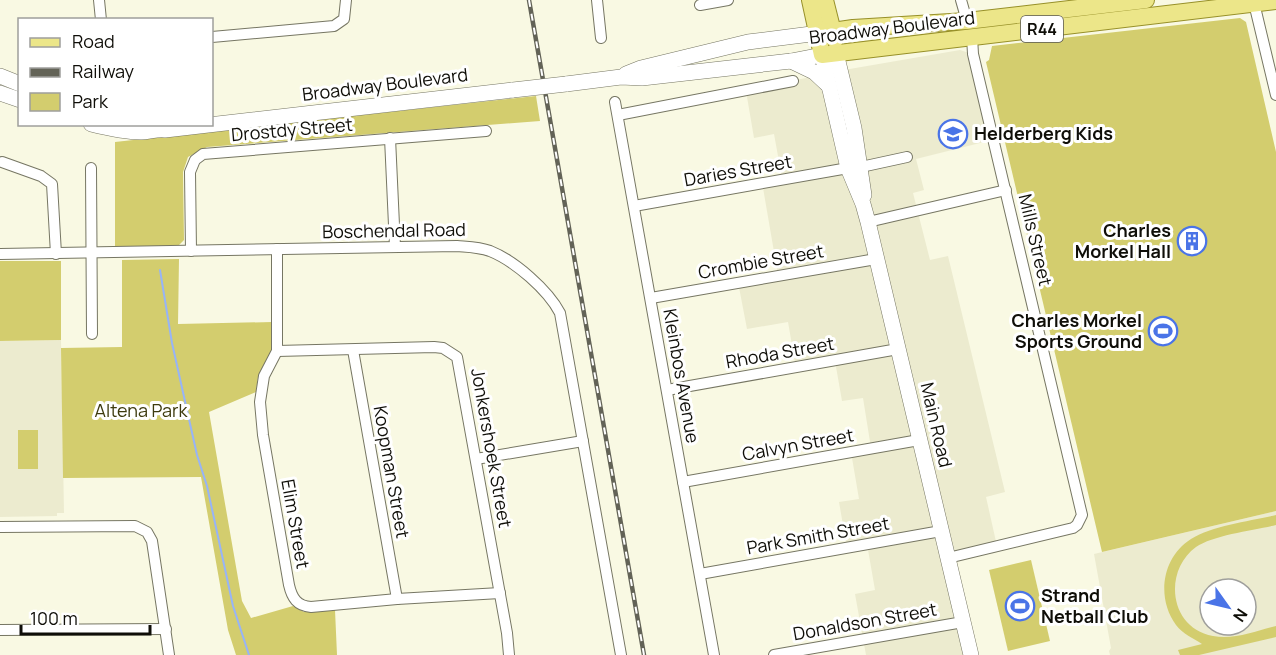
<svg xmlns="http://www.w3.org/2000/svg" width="1276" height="655" font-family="Manrope,sans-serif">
<rect width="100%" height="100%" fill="#f9f9e3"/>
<g fill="#ecebcf" fill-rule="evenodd">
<polygon points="960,50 972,54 981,111 988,141 916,159 924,190 913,193 930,260 948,256 1005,492 986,497 997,546 946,558 969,655 866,655 855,594 875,590 867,544 847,548 839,502 859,499 851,452 871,448 863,398 842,401 835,361 796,368 788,322 747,329 738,282 778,275 762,182 782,178 774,134 754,138 746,91 838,71"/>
<polygon points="61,340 64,513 57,513 57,516 0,517 0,341"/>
<path d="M1276 511V655H1110L1109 651 1111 648 1094 554ZM1210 589H1246V625H1210Z"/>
</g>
<g fill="#d3cd6e">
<polygon points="1240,18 1246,22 1276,152 1276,511 1102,552 986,62 989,60 992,46"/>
<polygon points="536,96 540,121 207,147 188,157 183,172 184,240 178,246 115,247 115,142"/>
<polygon points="179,259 178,324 272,322 272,350 258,377 256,392 209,412 242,601 251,618 293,606 304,612 335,610 337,655 236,655 228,630 201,477 63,478 61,348 122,347 122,260"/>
<polygon points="0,261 61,261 61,340 0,341"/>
<rect x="18" y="430" width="20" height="39"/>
<path d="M1276 515V525C1255 530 1213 535 1196 547 1163 571 1169 628 1213 636 1234 640 1256 631 1276 626V637L1199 655H1180L1178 650 1202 644C1193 638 1183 634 1176 625 1156 598 1162 557 1191 539 1213 525 1251 521 1276 515Z"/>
<polygon points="1031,560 1050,641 1008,651 989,570"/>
</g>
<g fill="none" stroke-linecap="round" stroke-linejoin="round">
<polyline stroke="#97b4f7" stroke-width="2" points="160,270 172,343 197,455 207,486 233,606 249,655"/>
<g stroke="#767663" stroke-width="12">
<g id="minor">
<polyline points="99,0 101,20"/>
<polyline points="597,0 601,38"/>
<polyline points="961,0 967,21"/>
<polyline points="1254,3 1276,95"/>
<polyline points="700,5 728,0"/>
<polyline points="212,37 334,26 344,19 346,0"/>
<polyline points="615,102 714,655"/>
<polyline points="618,115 793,81"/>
<polyline points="390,138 395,247"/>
<polyline points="2,162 41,176 52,184 56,254"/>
<polyline points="861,167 907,157"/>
<polyline points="91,168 92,334"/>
<polyline points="634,206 848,168"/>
<polyline points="868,222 1006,190"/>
<path d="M277 249V351L264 376 260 402 263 435 289 585C292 598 297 606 311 607L397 599 500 593"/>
<polyline points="191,251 190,172 195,160 203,154 486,131"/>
<path d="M0 254 457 246C469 247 479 247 490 251 515 261 548 290 560 313L621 655"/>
<polyline points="651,298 876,259"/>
<polyline points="353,350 397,599"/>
<polyline points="277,351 434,347 443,348 457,357 507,633 509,655"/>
<polyline points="667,390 898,349"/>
<polyline points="476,459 583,441"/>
<polyline points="683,482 919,440"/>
<polyline points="0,527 135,526 147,532 152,541 169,655"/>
<polyline points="948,558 1073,528 1077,525 1082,515 973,54 972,37"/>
<polyline points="700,574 941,531"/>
<polyline points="0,630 166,629"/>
<polyline points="774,655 963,622"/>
</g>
</g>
<g stroke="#767663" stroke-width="16">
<g id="secondary">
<polyline points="836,53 854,128 864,195"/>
<polyline points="791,61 814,72 829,86"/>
<polyline points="626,74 641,68 748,42 819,33"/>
<polyline points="0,76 20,84"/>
<polyline points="566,84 621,77 642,78 791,61 822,55 848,168 863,204 868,222 971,655"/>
<polyline points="0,93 20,100"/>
<path d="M91 124C107 128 124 132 141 132 149 132 156 129 165 130L513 90"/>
</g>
</g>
<g stroke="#979029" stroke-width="18">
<g id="primary">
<polyline points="810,0 822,55 1276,1"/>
<polyline points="825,0 835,40"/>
<polyline points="819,33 853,28 967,21 1146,0"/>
</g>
</g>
<use href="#minor" stroke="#fff" stroke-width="10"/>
<use href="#secondary" stroke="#fff" stroke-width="15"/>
<use href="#primary" stroke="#ece689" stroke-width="16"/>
<g stroke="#636357" stroke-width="4.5">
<polyline id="rail" points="529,0 644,655"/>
</g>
<use href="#rail" stroke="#fff" stroke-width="2" stroke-dasharray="7" stroke-linecap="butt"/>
<g stroke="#767663" stroke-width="16" stroke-linecap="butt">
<polyline id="secondary-bridge" points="513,90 566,84"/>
</g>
<use href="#secondary-bridge" stroke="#fff" stroke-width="15"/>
</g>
<defs>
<g id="school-ring" transform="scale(1.5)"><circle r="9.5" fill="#fff" stroke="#4a74e7" stroke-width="1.5"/><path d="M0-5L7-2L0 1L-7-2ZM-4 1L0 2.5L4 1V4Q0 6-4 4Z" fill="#4a74e7"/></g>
<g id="building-ring" transform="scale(1.5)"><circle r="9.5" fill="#fff" stroke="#4a74e7" stroke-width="1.5"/><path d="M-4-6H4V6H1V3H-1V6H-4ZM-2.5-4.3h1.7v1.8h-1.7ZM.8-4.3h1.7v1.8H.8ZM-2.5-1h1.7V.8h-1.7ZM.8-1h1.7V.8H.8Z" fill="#4a74e7"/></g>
<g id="stadium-ring" transform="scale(1.5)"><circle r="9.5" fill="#fff" stroke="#4a74e7" stroke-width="1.5"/><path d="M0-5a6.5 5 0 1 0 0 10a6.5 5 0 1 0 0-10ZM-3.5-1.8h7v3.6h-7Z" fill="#4a74e7"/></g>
</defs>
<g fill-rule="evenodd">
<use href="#school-ring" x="953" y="134"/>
<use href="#building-ring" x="1192" y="241"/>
<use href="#stadium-ring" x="1163" y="331"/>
<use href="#stadium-ring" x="1020" y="606"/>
</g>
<g text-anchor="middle" stroke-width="6" stroke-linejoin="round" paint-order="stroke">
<rect fill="#fff" stroke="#575652" stroke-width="1.5" x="1021" y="16" width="42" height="26" rx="4.5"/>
<g font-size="16" font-weight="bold" fill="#0f0e08">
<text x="1042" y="35">R44</text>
</g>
<g font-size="18" fill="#0f0e08" stroke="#fff">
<text transform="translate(892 28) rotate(-7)" y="6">Broadway Boulevard</text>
<text transform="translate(385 85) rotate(-7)" y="6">Broadway Boulevard</text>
<text transform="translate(292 130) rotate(-5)" y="6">Drostdy Street</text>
<text transform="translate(738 171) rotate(-10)" y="6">Daries Street</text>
<text transform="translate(394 231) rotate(-1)" y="6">Boschendal Road</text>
<text transform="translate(1035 240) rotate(77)" y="6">Mills Street</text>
<text transform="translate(761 262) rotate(-10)" y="6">Crombie Street</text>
<text transform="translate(780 353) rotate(-10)" y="6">Rhoda Street</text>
<text transform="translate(681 376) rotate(80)" y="6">Kleinbos Avenue</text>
<text transform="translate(936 425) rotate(77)" y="6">Main Road</text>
<text transform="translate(798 445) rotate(-10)" y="6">Calvyn Street</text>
<text transform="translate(491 448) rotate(80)" y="6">Jonkershoek Street</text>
<text transform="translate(391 472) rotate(80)" y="6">Koopman Street</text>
<text transform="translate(295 524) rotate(80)" y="6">Elim Street</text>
<text transform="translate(818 536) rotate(-10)" y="6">Park Smith Street</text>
<text transform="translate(865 622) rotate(-10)" y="6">Donaldson Street</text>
</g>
<g font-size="18" font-weight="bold" fill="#0f0e08" stroke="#fff" text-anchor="start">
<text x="974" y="140">Helderberg Kids</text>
<text x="1171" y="237" text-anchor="end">Charles<tspan x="1171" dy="21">Morkel Hall</tspan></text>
<text x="1142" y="327" text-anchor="end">Charles Morkel<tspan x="1142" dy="21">Sports Ground</tspan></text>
<text x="1041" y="602">Strand<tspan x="1041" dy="21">Netball Club</tspan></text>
</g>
<g font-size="18" fill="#3d3a0e" stroke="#fff">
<text x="141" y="417">Altena Park</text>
</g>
</g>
<rect x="18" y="18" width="195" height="108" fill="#ffffff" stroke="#9f9f9c" stroke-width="1.5"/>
<rect x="30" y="38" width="30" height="9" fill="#ece689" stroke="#9f9f9c" stroke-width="1.5"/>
<text x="72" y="48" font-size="18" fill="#0f0e08">Road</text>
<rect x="30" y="68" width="30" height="9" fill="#636357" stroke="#9f9f9c" stroke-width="1.5"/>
<text x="72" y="78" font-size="18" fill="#0f0e08">Railway</text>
<rect x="30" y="93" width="30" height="18" fill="#d3cd6e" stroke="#9f9f9c" stroke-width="1.5"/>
<text x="72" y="108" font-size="18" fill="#0f0e08">Park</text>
<g transform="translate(1228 607) rotate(124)"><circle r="28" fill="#ffffff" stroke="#9f9f9c" stroke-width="1.5"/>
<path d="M0-4.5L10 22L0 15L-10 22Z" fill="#4a74e7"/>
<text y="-9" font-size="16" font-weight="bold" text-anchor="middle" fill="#0f0e08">N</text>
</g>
<path d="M21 625v9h129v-9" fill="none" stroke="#0f0e08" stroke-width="3"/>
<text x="30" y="625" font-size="18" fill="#0f0e08" stroke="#ffffff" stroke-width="4.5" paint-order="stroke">100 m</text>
</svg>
